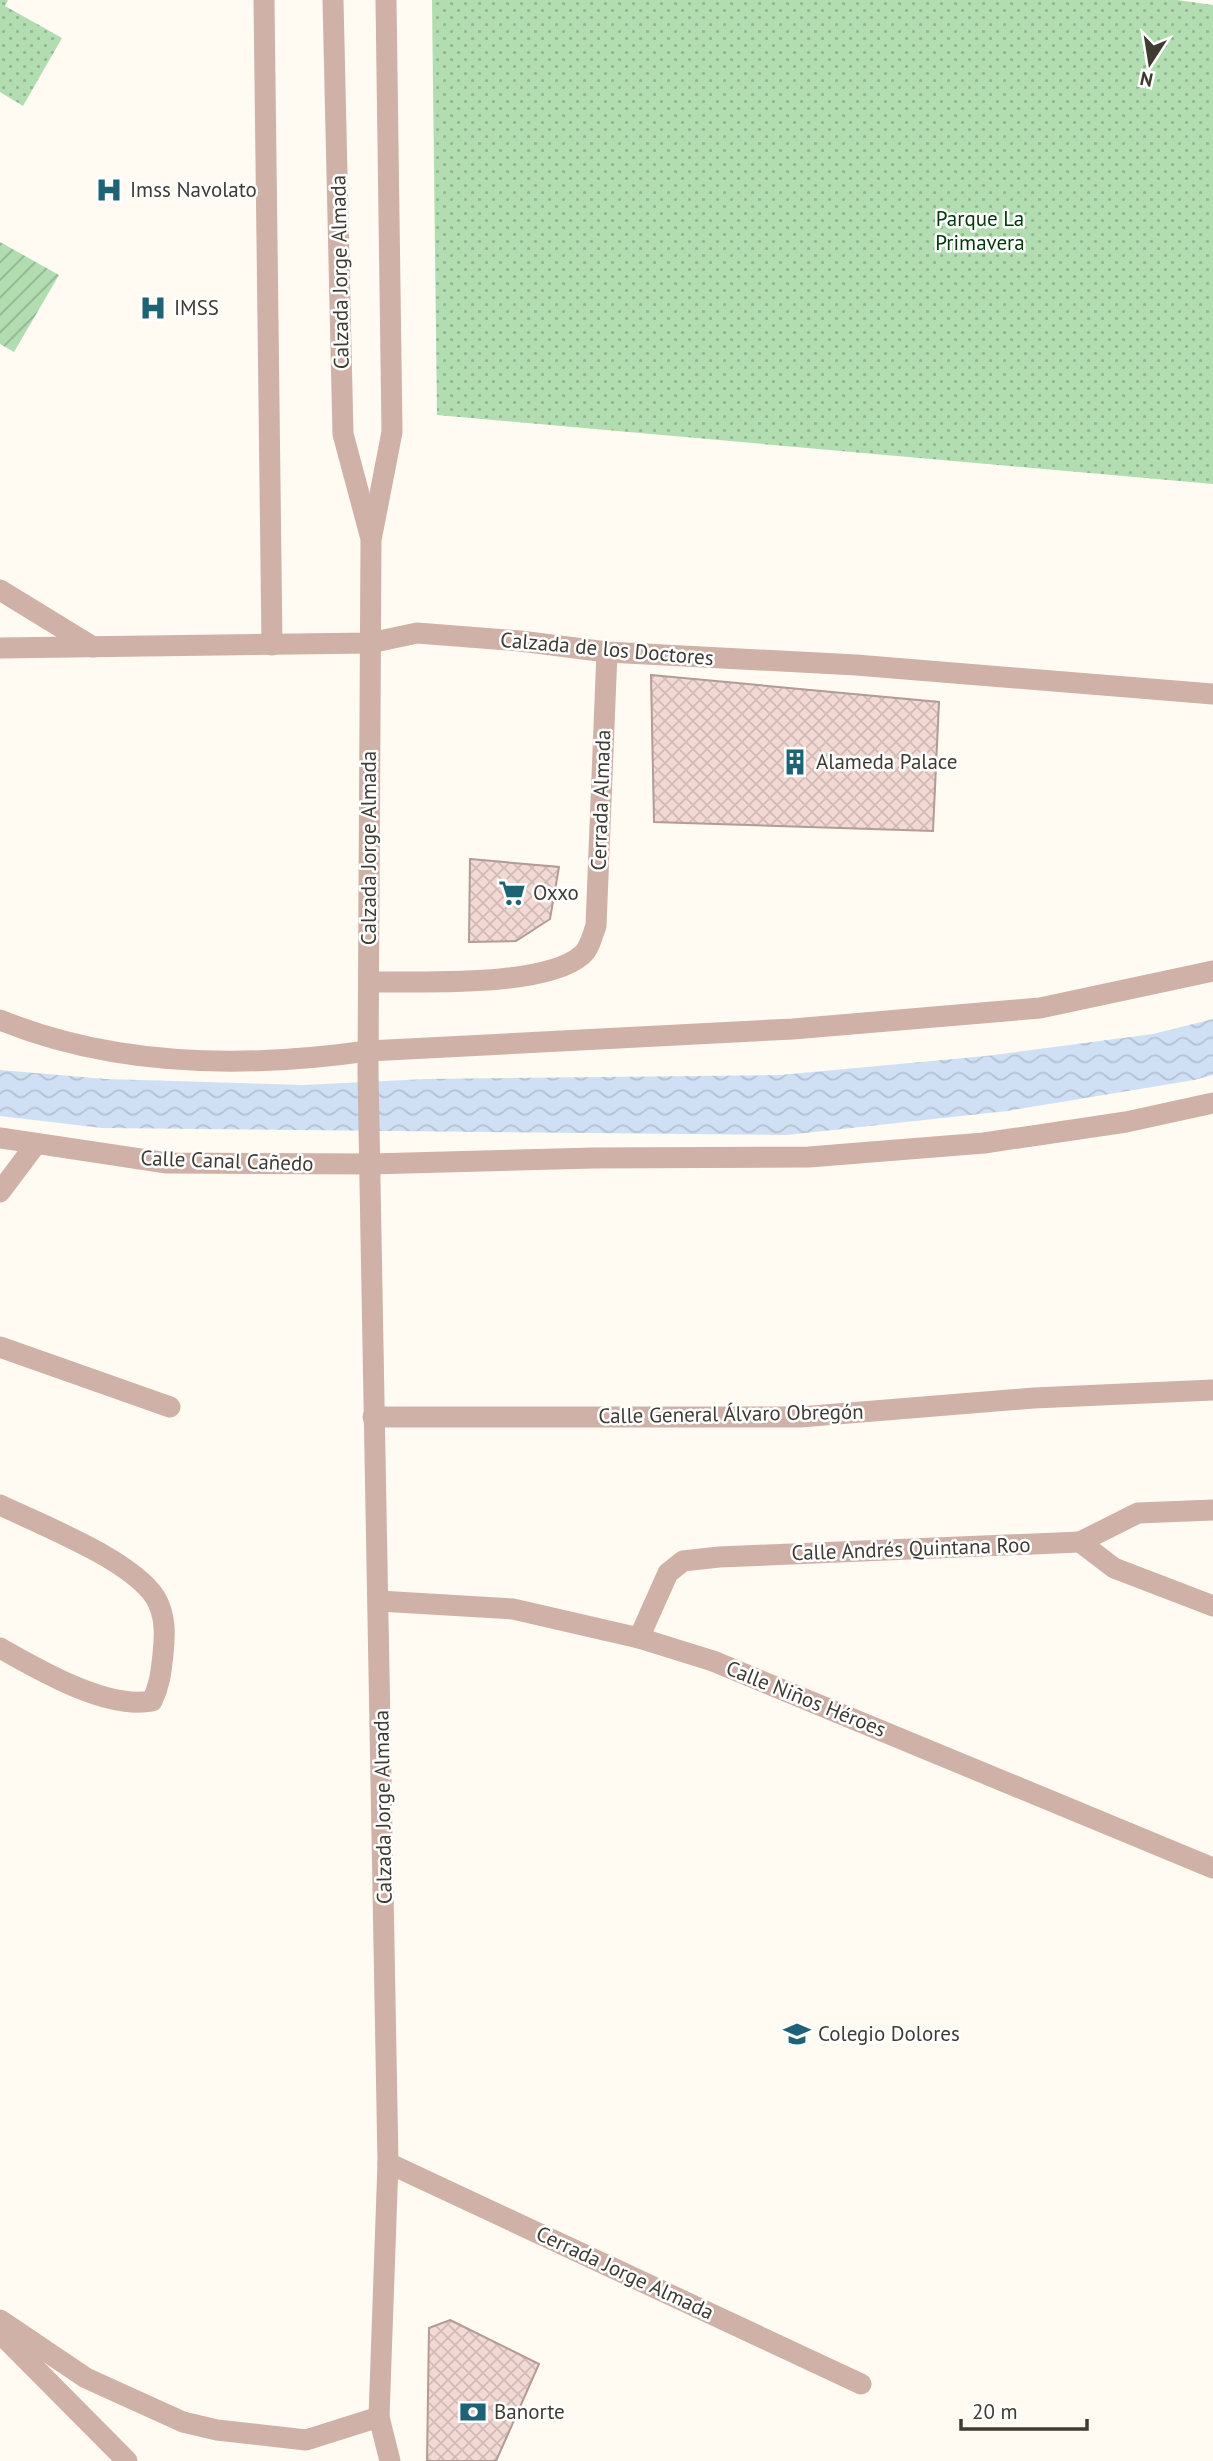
<svg xmlns="http://www.w3.org/2000/svg" width="1213" height="2461" font-family="'PT Sans',sans-serif">
<defs>
<pattern id="park-dots" width="8" height="8" patternUnits="userSpaceOnUse" patternTransform="scale(1.75)"><rect width="8" height="8" fill="#b1ddb1"/><path d="M2 2h.1M6 6h.1" fill="none" stroke="#91b491" stroke-width="1.8" stroke-linecap="round"/></pattern>
<pattern id="garden-furrows" width="10" height="10" patternUnits="userSpaceOnUse" patternTransform="scale(1.75)"><rect width="10" height="10" fill="#b1ddb1"/><path d="M-1 1l2-2M0 10L10 0M9 11l2-2" fill="none" stroke="#91b491"/></pattern>
<pattern id="water-waves" width="16" height="10" patternUnits="userSpaceOnUse" patternTransform="scale(1.75)"><rect width="16" height="10" fill="#cfe0f4"/><path d="M0 5q4-4 8 0t8 0" fill="none" stroke="#b3c1d2"/></pattern>
<pattern id="building-cross-hatch" width="8" height="8" patternUnits="userSpaceOnUse" patternTransform="scale(1.75)"><rect width="8" height="8" fill="#f3d9d4"/><path d="M0 0l8 8M0 8l8-8" fill="none" stroke="#d1bbb6"/></pattern>
</defs>
<rect width="100%" height="100%" fill="#fffaf2"/>
<g fill="url(#park-dots)">
<polygon points="0,0 8,0 5,6 62,38 23,106 0,92"/>
<polygon points="432,0 1177,0 1213,5 1213,484 437,415"/>
</g>
<polygon fill="url(#garden-furrows)" points="0,242 59,275 14,352 0,344"/>
<polygon fill="url(#water-waves)" points="1213,1019 1213,1075 1194,1080 1007,1111 787,1135 102,1128 0,1116 0,1070 106,1079 303,1085 426,1079 780,1075 986,1056 1153,1034"/>
<g fill="url(#building-cross-hatch)" stroke="#b39b96" stroke-width="2">
<polygon points="651,675 939,702 933,831 654,822"/>
<polygon points="470,859 559,867 550,919 516,941 469,942"/>
<polygon points="450,2320 539,2364 496,2461 427,2461 429,2328"/>
</g>
<g fill="none" stroke-linecap="round" stroke-linejoin="round">
<g stroke="#cfb1a7" stroke-width="21">
<polyline points="264,0 272,645"/>
<polyline points="333,0 343,434 370,535"/>
<polyline points="386,0 392,432 371,540 368,1073 388,2163 379,2417 390,2461"/>
<polyline points="0,590 93,647"/>
<polyline points="0,648 370,643 417,633 520,641 607,652 856,665 1213,694"/>
<path d="M369 982C419 981 544 988 582 955 590 948 592 936 596 926L607 652"/>
<path d="M0 1020C115 1067 248 1068 368 1051L793 1029 1040 1008 1213 971"/>
<polyline points="0,1138 167,1163 371,1164 594,1158 809,1157 984,1143 1126,1122 1213,1103"/>
<polyline points="0,1192 36,1144"/>
<polyline points="0,1347 170,1407"/>
<polyline points="373,1417 800,1417 1034,1398 1213,1390"/>
<path d="M0 1505C42 1525 131 1560 155 1597 166 1615 165 1635 163 1654 161 1672 160 1685 152 1701 107 1710 39 1670 0 1648"/>
<polyline points="1080,1542 1138,1513 1213,1510"/>
<polyline points="379,1601 513,1609 639,1638 713,1661 1213,1868"/>
<polyline points="639,1638 668,1573 683,1561 719,1557 1080,1542 1114,1568 1213,1606"/>
<polyline points="388,2163 861,2384"/>
<polyline points="0,2320 86,2378 183,2422 217,2430 306,2440 379,2417"/>
<polyline points="0,2333 127,2461"/>
</g>
</g>
<defs>
<g id="hospital-bare" transform="scale(2.1)"><path d="M-5-5h3v3.5h4V-5h3V5h-3V1.5h-4V5h-3Z" fill="#1e6375" stroke="#fff" stroke-width="2.5" paint-order="stroke"/></g>
<g id="building-bare" transform="scale(2.1)"><path d="M-4-6H4V6H1V3H-1V6H-4ZM-2.5-4.3h1.7v1.8h-1.7ZM.8-4.3h1.7v1.8H.8ZM-2.5-1h1.7V.8h-1.7ZM.8-1h1.7V.8H.8Z" fill="#1e6375" stroke="#fff" stroke-width="2.5" paint-order="stroke"/></g>
<g id="supermarket-bare" transform="scale(2.1)"><path d="M-6-5.5h2.5l.6 2H6L4.5 2H-2.5L-4.4-4H-6ZM-1.5 3.2a1.3 1.3 0 1 0 .1 0ZM3 3.2a1.3 1.3 0 1 0 .1 0Z" fill="#1e6375" stroke="#fff" stroke-width="2.5" paint-order="stroke"/></g>
<g id="school-bare" transform="scale(2.1)"><path d="M0-5L7-2L0 1L-7-2ZM-4 1L0 2.5L4 1V4Q0 6-4 4Z" fill="#1e6375" stroke="#fff" stroke-width="2.5" paint-order="stroke"/></g>
<g id="bank-bare" transform="scale(2.1)"><path d="M-6-4H6V4H-6ZM0-2.3a2.3 2.3 0 1 0 0 4.6a2.3 2.3 0 1 0 0-4.6Z" fill="#1e6375" stroke="#fff" stroke-width="2.5" paint-order="stroke"/></g>
</defs>
<g fill-rule="evenodd">
<use href="#hospital-bare" x="109" y="190"/>
<use href="#hospital-bare" x="153" y="308"/>
<use href="#building-bare" x="795" y="762"/>
<use href="#supermarket-bare" x="512" y="893"/>
<use href="#school-bare" x="797" y="2034"/>
<use href="#bank-bare" x="473" y="2412"/>
</g>
<g text-anchor="middle" stroke-width="5" stroke-linejoin="round" paint-order="stroke">
<g font-size="21" fill="#3f3b33" stroke="#fff" text-anchor="start">
<text x="130" y="197">Imss Navolato</text>
<text x="174" y="315">IMSS</text>
<text x="816" y="769">Alameda Palace</text>
<text x="533" y="900">Oxxo</text>
<text x="818" y="2041">Colegio Dolores</text>
<text x="494" y="2419">Banorte</text>
</g>
<g font-size="21" fill="#02370a" stroke="#fff">
<text x="980" y="226">Parque La<tspan x="980" dy="24">Primavera</tspan></text>
</g>
<g font-size="21" fill="#3f3b33" stroke="#fff">
<text transform="translate(340 272) rotate(-91)" y="7">Calzada Jorge Almada</text>
<text transform="translate(607 649) rotate(5)" y="7">Calzada de los Doctores</text>
<text transform="translate(601 800) rotate(-88)" y="7">Cerrada Almada</text>
<text transform="translate(369 848) rotate(-90)" y="7">Calzada Jorge Almada</text>
<text transform="translate(227 1161) rotate(2)" y="7">Calle Canal Cañedo</text>
<text transform="translate(731 1414) rotate(-1)" y="7">Calle General Álvaro Obregón</text>
<text transform="translate(911 1549) rotate(-2)" y="7">Calle Andrés Quintana Roo</text>
<text transform="translate(806 1699) rotate(22)" y="7">Calle Niños Héroes</text>
<text transform="translate(383 1807) rotate(-91)" y="7">Calzada Jorge Almada</text>
<text transform="translate(625 2273) rotate(25)" y="7">Cerrada Jorge Almada</text>
</g>
</g>
<g transform="translate(1150 63) rotate(192)" stroke="#ffffff" stroke-width="5" paint-order="stroke">
<path d="M0-5L12 26L0 18L-12 26Z" fill="#3f3b33"/>
<text y="-10" font-size="19" font-weight="bold" text-anchor="middle" fill="#3f3b33">N</text>
</g>
<path d="M961 2419v10h126v-10" fill="none" stroke="#3f3b33" stroke-width="3.5"/>
<text x="972" y="2419" font-size="21" fill="#3f3b33" stroke="#ffffff" stroke-width="5" paint-order="stroke">20 m</text>
</svg>
